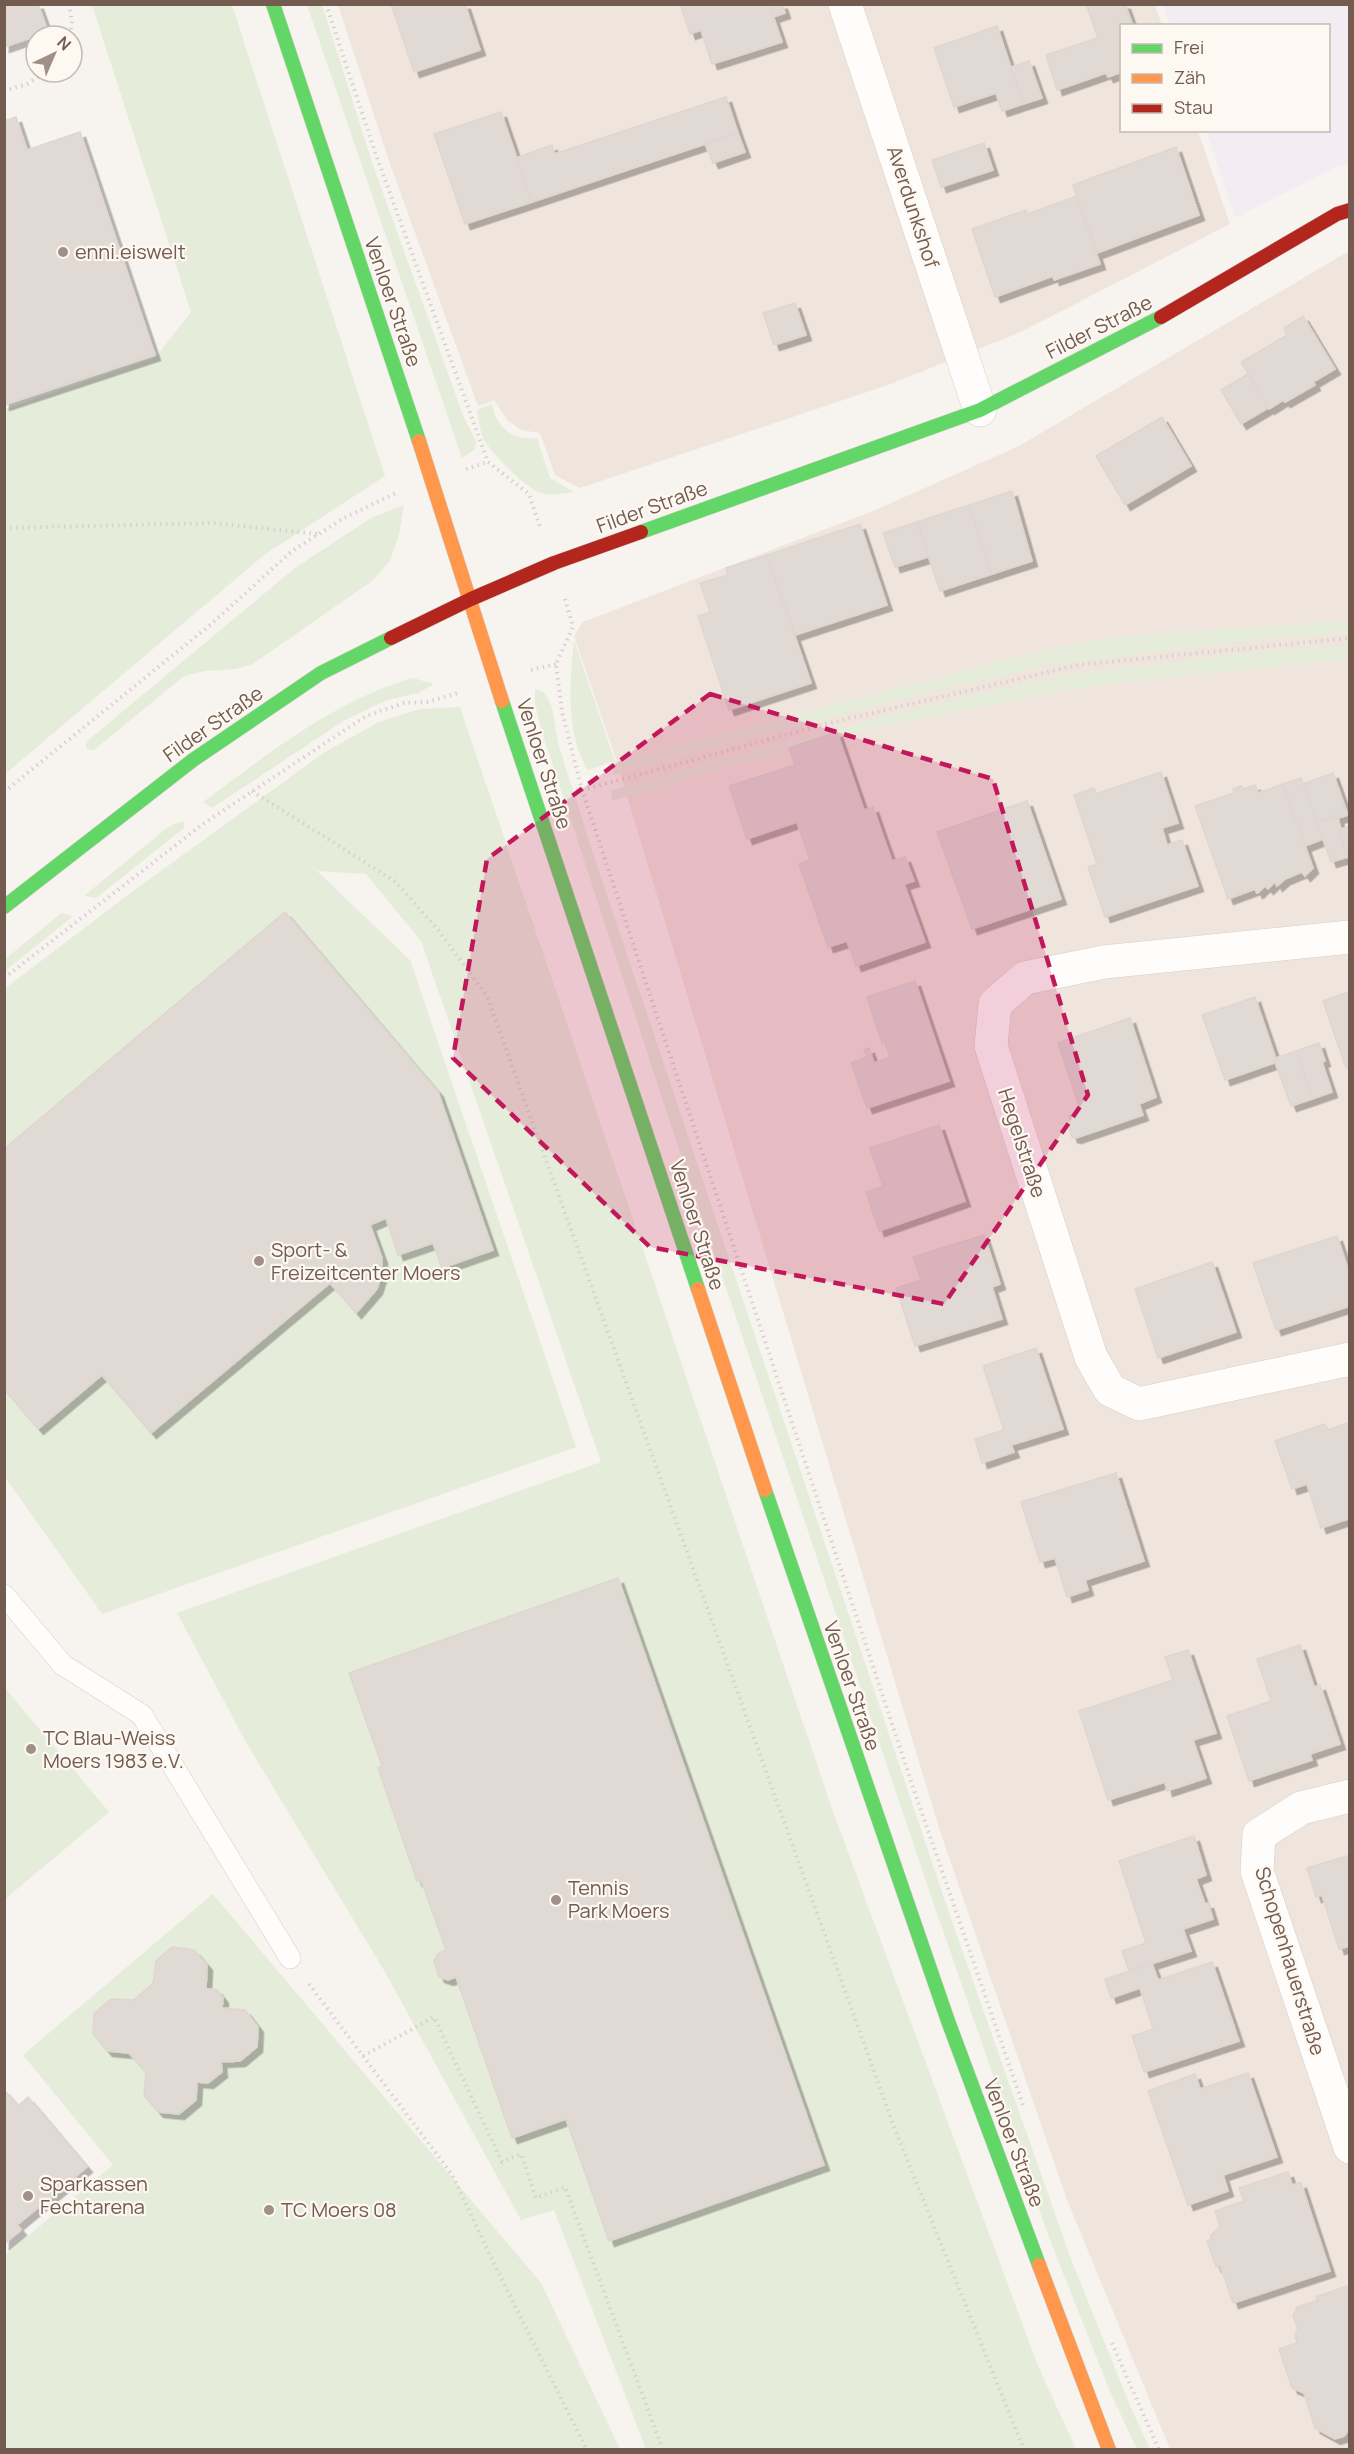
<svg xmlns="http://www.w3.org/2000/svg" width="1354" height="2454" font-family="Manrope,sans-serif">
<defs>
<filter id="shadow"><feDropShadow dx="5.5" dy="5.5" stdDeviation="0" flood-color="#0004"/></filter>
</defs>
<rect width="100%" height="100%" fill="#f7f3ee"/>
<g fill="#efe5dc">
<polygon points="338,5 1155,5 1162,25 1122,26 1122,130 1198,131 1230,224 1021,332 888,385 580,488 555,475 540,433 521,430 507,420 494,400 478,406 389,161"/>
<polygon points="1349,251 1349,2449 1170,2449 1067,2200 940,1831 614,753 574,636 583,622 873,511 1019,446"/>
</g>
<polygon fill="#f3ecf3" points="1163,5 1349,5 1349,163 1334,168 1235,218 1206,131 1328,130 1328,26 1170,25"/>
<g fill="#e5ecda">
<polygon points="92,5 232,5 385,476 264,555 5,774 5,409 156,357 191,312"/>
<polygon points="307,5 322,5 373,165 464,418 476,441 475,449 462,458"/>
<path d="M492 404C496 428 513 441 537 438L550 478 574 492C563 493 551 496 541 493 524 488 496 456 485 442 480 434 479 420 477 410Z"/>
<polygon points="404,505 399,534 390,561 372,581 253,664 236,669 205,671 184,676 94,750 89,750 86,747 86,742 295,568 371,518"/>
<path d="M1349 620V633L1254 640 1050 665 884 703 613 775 614 761 588 770 586 767C565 729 570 681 574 640L615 761 1057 647 1116 637Z"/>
<polygon points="1349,645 1349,659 1100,685 908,721 834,737 611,801 612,790 645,780 887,716 1052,677 1256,652"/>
<path d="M413 678 434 684 418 693 387 700 345 720 212 808 203 802C268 754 335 700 413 678Z"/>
<polygon points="535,689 545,693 552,707 558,743 592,850 949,1913 1071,2259 1131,2408 1150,2449 1137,2449 1111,2394 1050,2240 931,1896 668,1116 543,735 535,704"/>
<polygon points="460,707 832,1809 1038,2366 1076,2449 646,2449 554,2210 521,2220 385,1972 247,1744 177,1613 601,1462 421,941 366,874 317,871 410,960 576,1447 102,1614 5,1477 4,989 136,889 325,752 379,722 420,709"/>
<polygon points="184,822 184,828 96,898 84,896 167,828 177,823"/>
<polygon points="62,913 73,916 5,971 5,959"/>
<polygon points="4,1687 109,1812 5,1899 4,1899"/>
<polygon points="213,1894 541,2283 620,2449 5,2449 4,2256 113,2165 23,2055"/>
</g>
<g fill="#e0d9d4" stroke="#dfd6d1" stroke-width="1.5" filter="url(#shadow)">
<polygon points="4,4 38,4 48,32 4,47"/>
<polygon points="391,4 465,4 480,50 414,72"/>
<polygon points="680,4 769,4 782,42 712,64 701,30 690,34"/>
<polygon points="769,4 782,4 785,13 773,17"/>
<polygon points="1086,4 1125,4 1133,26 1122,26 1122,72 1108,77 1106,73 1057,90 1046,55 1098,38"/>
<polygon points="997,26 1023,104 1002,111 996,93 954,107 934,48"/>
<polygon points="1029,61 1042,98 1023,104 1011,67"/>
<polygon points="726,97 738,133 532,202 516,158 552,145 554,154"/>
<polygon points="501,112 532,202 465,224 434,134"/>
<polygon points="16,117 27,150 80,132 155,355 4,405 4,121"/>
<polygon points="738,133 745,152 713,163 705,144"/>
<polygon points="984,143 993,170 941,187 932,160"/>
<polygon points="1176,147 1199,215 1097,253 1073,185"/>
<polygon points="1077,196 1100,264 1054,280 1053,276 995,297 972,229 1026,210 1027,214"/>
<polygon points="795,303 806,335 774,345 763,313"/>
<polygon points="1303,316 1335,369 1313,382 1315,385 1285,402 1283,400 1269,409 1241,362 1287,335 1284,328"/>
<polygon points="1248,374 1268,408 1241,424 1221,390"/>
<polygon points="1162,417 1191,466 1125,505 1096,456"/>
<polygon points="1012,491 1032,561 992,574 969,505"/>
<polygon points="969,505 992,574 940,591 917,522"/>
<polygon points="917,522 928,557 895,567 883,533"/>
<polygon points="860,524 887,605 795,635 767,555"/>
<polygon points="767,555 811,683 729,710 698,616 710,612 700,583 728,575 726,568"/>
<polygon points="837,732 864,810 873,807 883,836 810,860 797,822 747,839 729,786 795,765 789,748"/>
<polygon points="1161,772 1178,823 1162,828 1167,845 1182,840 1198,886 1105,917 1088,867 1097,864 1074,795 1094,788 1096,794"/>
<polygon points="1333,773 1348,815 1338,818 1337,815 1317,822 1303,784"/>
<polygon points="1301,778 1323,839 1305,846 1283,784"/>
<polygon points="1283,784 1313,868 1305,876 1302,872 1285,879 1277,886 1275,882 1268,889 1265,886 1259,892 1257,893 1255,889 1228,899 1195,806 1234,793 1233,789 1242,786 1243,789 1255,785 1258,793"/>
<polygon points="1027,801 1061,899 972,929 937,832"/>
<polygon points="1337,815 1341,829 1339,830 1348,857 1331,862 1317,822"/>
<polygon points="1350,826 1350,862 1339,830"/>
<polygon points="883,836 892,861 905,857 914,881 904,884 925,942 856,966 847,941 828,947 799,864"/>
<polygon points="285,912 438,1092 493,1250 442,1268 433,1243 398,1255 386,1218 370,1225 382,1258 381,1276 377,1289 356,1313 330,1283 151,1433 102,1375 38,1429 4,1389 4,1149"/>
<polygon points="915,981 949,1081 867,1108 851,1063 867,1057 864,1050 869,1048 874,1063 890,1057 885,1042 882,1043 867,997"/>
<polygon points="1350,991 1350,1067 1346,1068 1323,1001"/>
<polygon points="1255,997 1277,1062 1225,1080 1202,1015"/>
<polygon points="1130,1018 1156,1097 1139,1104 1143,1115 1076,1138 1072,1137 1068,1124 1071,1123 1069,1116 1081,1112 1058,1043"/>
<polygon points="1319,1043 1325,1061 1322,1062 1332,1092 1312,1099 1296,1051"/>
<polygon points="1296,1051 1312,1099 1291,1106 1275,1062 1276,1058"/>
<polygon points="939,1125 965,1201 879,1231 866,1192 883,1186 870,1148"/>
<polygon points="984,1235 1000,1284 992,1287 1002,1319 915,1346 896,1288 921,1280 913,1257"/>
<polygon points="1337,1236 1350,1275 1350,1306 1276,1330 1253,1263"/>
<polygon points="1212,1262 1236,1332 1158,1358 1135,1289"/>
<polygon points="1036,1348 1063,1429 1011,1445 1014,1452 982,1463 975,1439 1004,1430 983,1366"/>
<polygon points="1350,1422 1350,1523 1348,1519 1321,1528 1307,1484 1292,1489 1275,1441 1325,1424 1328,1430"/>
<polygon points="1116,1473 1144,1561 1085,1580 1088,1590 1067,1597 1055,1558 1040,1562 1021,1502"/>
<polygon points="618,1578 824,2165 609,2241 566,2119 512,2138 456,1977 448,1980 439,1977 434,1962 437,1954 446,1950 421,1880 417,1881 378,1768 382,1766 349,1673"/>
<polygon points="1300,1645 1314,1687 1320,1685 1340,1744 1310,1754 1312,1760 1249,1781 1227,1716 1271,1701 1257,1659"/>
<polygon points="1188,1650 1216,1733 1193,1740 1206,1778 1167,1791 1165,1782 1108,1800 1079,1711 1173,1680 1165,1657"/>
<polygon points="1194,1836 1206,1875 1196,1879 1205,1904 1208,1903 1213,1919 1183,1929 1191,1951 1129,1971 1122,1951 1146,1943 1119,1861"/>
<polygon points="1350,1855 1350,1946 1339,1949 1322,1895 1316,1897 1307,1868"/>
<polygon points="172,1947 194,1950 207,1965 206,1989 216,1989 223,1998 222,2008 245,2010 258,2027 257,2047 240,2061 221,2062 222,2072 208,2083 197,2082 196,2100 179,2114 158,2112 144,2095 146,2073 129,2053 107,2051 93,2034 94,2013 111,1999 134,2000 153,1983 156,1961"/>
<polygon points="1212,1962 1239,2041 1144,2072 1132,2036 1153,2029 1140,1988 1111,1998 1105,1979 1152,1964 1158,1980"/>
<polygon points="1248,2073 1277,2157 1223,2175 1228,2191 1188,2205 1148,2091 1195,2074 1200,2089"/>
<polygon points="4,2090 18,2106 28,2097 87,2167 17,2225 21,2230 4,2244"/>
<polygon points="1288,2172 1292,2185 1301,2183 1330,2271 1233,2303 1220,2265 1216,2267 1207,2241 1212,2239 1210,2236 1220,2226 1215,2211 1244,2201 1239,2188"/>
<polygon points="1350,2285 1350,2428 1344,2436 1335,2439 1315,2428 1304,2393 1292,2388 1279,2349 1297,2343 1295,2335 1298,2329 1293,2316 1297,2307 1318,2300 1316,2297"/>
</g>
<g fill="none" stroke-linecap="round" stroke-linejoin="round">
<g stroke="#d4cfc9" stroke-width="22">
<polyline id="lane" points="4,1595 63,1665 142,1715 290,1958"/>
</g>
<g stroke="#d4cfc9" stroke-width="34">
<g id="street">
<polyline points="845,4 980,410"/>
<polyline points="1350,937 1104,962 1025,978 995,1004 991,1046 1091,1357 1110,1390 1139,1404 1350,1359"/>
<polyline points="1350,1796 1301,1808 1259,1835 1257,1871 1350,2147"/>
</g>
</g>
<g stroke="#d5cfc9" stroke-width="15">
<g id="fast">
<polyline points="273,4 419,441"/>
<polyline points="641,532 980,410 1161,317"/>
<polyline points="502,701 698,1289"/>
<polyline points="4,907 193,760 321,673 391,638"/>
<polyline points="765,1490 948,2021 1039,2265"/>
</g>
</g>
<g stroke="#d5cfc9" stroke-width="15">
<g id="slow">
<polyline points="419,441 502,701"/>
<polyline points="698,1289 765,1490"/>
<polyline points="1039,2265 1109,2450"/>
</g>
</g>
<g stroke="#d5cfc9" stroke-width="15">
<g id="jam">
<polyline points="1161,317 1337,214 1350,210"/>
<polyline points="391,638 471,599 554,563 641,532"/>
</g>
</g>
<g stroke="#d7d1cd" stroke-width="4" stroke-dasharray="1.5 4.5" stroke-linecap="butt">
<polyline points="69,4 72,21 70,36"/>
<polyline points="326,4 375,152 488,462 529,494 541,530"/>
<polyline points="4,91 27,84 46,72"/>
<polyline points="466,469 488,462"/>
<polyline points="4,528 214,523 317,534"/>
<polyline points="565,599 573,627 556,664 562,712 582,790 914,1790 1023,2105"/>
<polyline points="531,670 556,664"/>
<polyline points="582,790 830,723 1078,665 1350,638"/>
<polyline points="252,791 396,882 438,930 487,996 894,2127 1024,2450"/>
<polyline points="4,792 209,626 292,551 344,518 396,493"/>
<polyline points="4,978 203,824 366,716 404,703 428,702 461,692"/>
<polyline points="309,1984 453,2176 495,2266 587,2450"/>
<polyline points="363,2056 434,2017 502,2162 521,2154 536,2198 565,2187 663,2450"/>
<polyline points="1112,2343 1159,2450"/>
</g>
<use href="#lane" stroke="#fefdfc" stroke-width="21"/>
<use href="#street" stroke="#fefdfc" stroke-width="33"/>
<use href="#fast" stroke="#63d668" stroke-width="14"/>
<use href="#slow" stroke="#ff974d" stroke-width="14"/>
<use href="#jam" stroke="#b3261e" stroke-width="14"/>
</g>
<path fill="#c2185b" fill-opacity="0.2" stroke="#c2185b" stroke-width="4.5" stroke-dasharray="12 8" stroke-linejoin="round" d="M710 694 993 779 1088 1095 944 1304 650 1247 453 1058 487 859Z"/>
<g fill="#a19087" stroke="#fdf8f1" stroke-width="2">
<circle cx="63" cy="252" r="6"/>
<circle cx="259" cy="1261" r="6"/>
<circle cx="31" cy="1749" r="6"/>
<circle cx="556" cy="1900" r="6"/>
<circle cx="28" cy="2196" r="6"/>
<circle cx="269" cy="2210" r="6"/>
</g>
<g text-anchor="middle" stroke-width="4.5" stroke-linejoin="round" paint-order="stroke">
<g font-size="20" fill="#735b50" stroke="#fdf8f1">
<text transform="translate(913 207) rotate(72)" y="7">Averdunkshof</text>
<text transform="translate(393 302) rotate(71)" y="7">Venloer Straße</text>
<text transform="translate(1099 327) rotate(-27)" y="7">Filder Straße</text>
<text transform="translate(652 507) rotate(-20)" y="7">Filder Straße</text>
<text transform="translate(213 724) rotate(-35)" y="7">Filder Straße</text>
<text transform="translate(544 764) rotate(72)" y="7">Venloer Straße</text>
<text transform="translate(1022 1143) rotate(72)" y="7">Hegelstraße</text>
<text transform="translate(697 1225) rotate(72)" y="7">Venloer Straße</text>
<text transform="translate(852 1686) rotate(71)" y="7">Venloer Straße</text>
<text transform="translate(1290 1961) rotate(73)" y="7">Schopenhauerstraße</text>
<text transform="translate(1014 2143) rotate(69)" y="7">Venloer Straße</text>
</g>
<g font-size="20" fill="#735b50" stroke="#fdf8f1" text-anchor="start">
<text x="75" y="259">enni.eiswelt</text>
<text x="271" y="1257">Sport- &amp;<tspan x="271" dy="23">Freizeitcenter Moers</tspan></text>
<text x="43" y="1745">TC Blau-Weiss<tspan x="43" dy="23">Moers 1983 e.V.</tspan></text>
<text x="568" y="1895">Tennis<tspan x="568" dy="23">Park Moers</tspan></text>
<text x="40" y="2191">Sparkassen<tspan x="40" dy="23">Fechtarena</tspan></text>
<text x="281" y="2217">TC Moers 08</text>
</g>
</g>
<rect width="1354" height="2454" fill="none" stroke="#735b50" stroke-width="12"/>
<rect x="1120" y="24" width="210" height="108" fill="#fdf8f1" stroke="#c6b9b1" stroke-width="1.5"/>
<rect x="1132" y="44" width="30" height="9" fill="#63d668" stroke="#c6b9b1" stroke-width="1.5"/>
<text x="1174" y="54" font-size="18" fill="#735b50">Frei</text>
<rect x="1132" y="74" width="30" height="9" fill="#ff974d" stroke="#c6b9b1" stroke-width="1.5"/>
<text x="1174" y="84" font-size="18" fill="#735b50">Zäh</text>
<rect x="1132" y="104" width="30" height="9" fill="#b3261e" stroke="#c6b9b1" stroke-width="1.5"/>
<text x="1174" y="114" font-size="18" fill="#735b50">Stau</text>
<g transform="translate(54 54) rotate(44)"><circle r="28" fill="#fdf8f1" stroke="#c6b9b1" stroke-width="1.5"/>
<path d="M0-4.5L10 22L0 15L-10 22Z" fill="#a19087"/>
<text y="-9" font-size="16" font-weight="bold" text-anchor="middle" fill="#735b50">N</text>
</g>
</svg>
